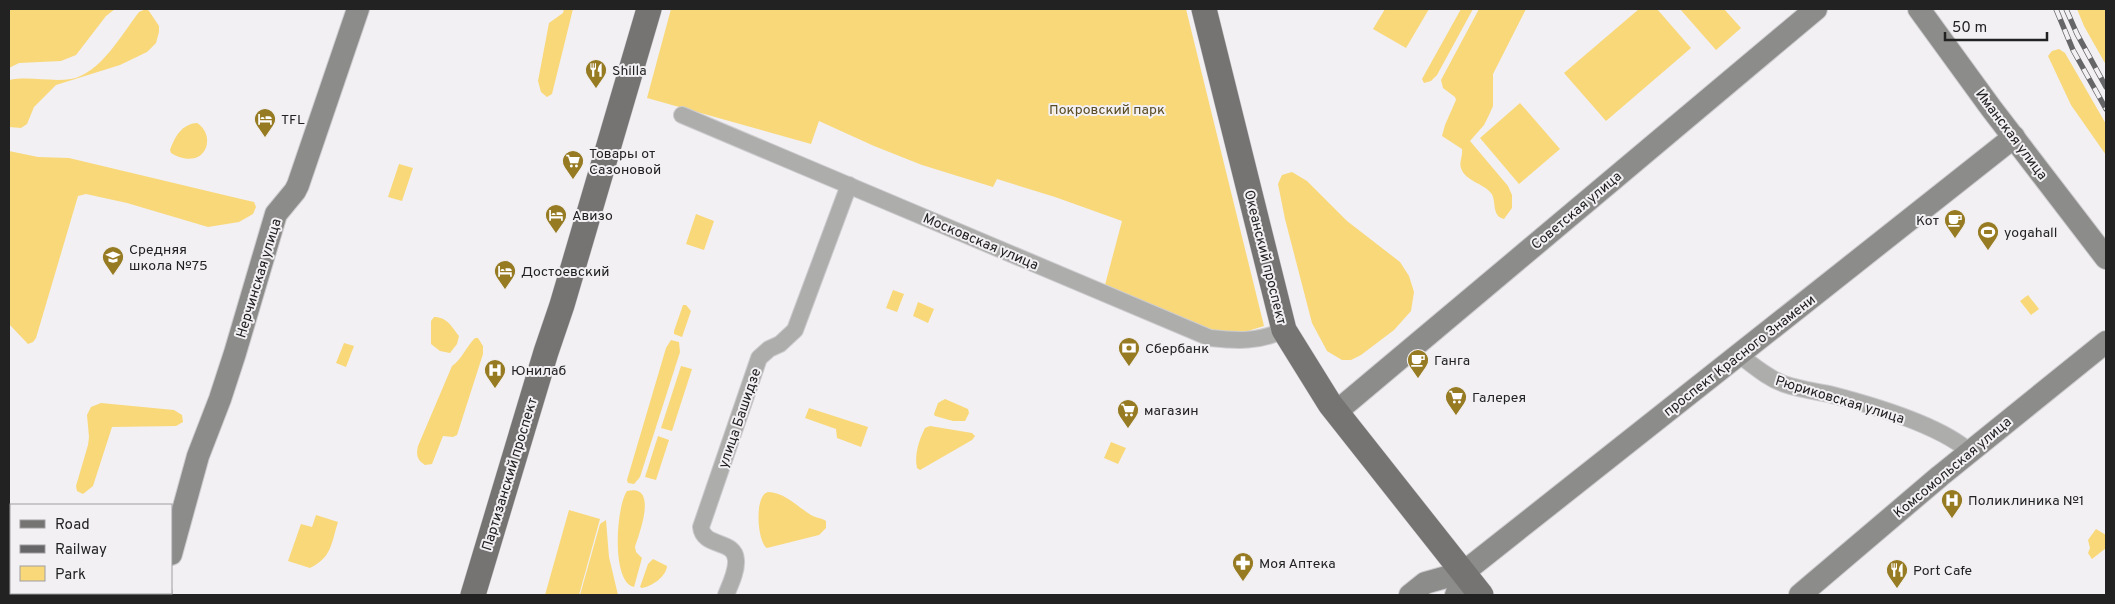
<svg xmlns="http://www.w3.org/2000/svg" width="2115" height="604" font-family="Overpass,sans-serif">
<rect width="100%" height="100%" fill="#f2f0f3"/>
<g fill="#f9d879">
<polygon points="9,9 115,9 106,16 76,55 61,61 19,63 9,68"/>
<path d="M146 9 149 11 159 26V32L156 43 147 52 120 65 56 85 34 107 27 124 21 128 9 127V80C30 76 50 82 71 79 100 74 122 34 139 12Z"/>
<polygon points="564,9 573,9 552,94 547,97 541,92 538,81 549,23 563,13"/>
<polygon points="671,9 1186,9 1264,326 1248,331 1213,331 1105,285 1122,221 1055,197 997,179 993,187 922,165 874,146 819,121 811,144 647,98"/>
<polygon points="1385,9 1429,9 1406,48 1373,29"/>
<polygon points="1461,9 1473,9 1437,75 1431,81 1424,83 1422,79"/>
<path d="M1479 9H1526L1493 74V106L1489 115 1484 125 1470 141 1508 186 1512 195V208L1504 219C1491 216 1497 201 1491 193 1483 183 1465 181 1461 168 1459 162 1463 156 1462 149L1442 136 1445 125 1456 100 1455 97 1443 88 1441 80Z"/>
<polygon points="1639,9 1657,9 1691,48 1606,121 1564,73"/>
<polygon points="1680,9 1724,9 1741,28 1716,50"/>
<polygon points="2077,9 2106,10 2106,65 2084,26"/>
<polygon points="2059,49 2065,53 2106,124 2106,155 2071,105 2048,56 2052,51"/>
<polygon points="1520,103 1560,149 1519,184 1480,138"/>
<path d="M197 123C218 136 205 173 171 153L170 150C175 136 182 124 197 123Z"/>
<polygon points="9,151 38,157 69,158 241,199 254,202 256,207 253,214 239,222 208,227 127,203 86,194 78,196 36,338 33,342 28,344 9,324"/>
<polygon points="399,164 413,168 402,201 388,197"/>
<polygon points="1292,172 1307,181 1347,221 1400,262 1409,276 1414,292 1411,311 1394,330 1361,355 1351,360 1342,360 1327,351 1312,323 1285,219 1278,184 1282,175"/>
<polygon points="696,214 714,221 704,250 686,244"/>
<polygon points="893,290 904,294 897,312 886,308"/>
<polygon points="2028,295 2039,309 2031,315 2020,301"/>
<polygon points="918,302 934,309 928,323 913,316"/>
<polygon points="683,305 686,305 691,311 682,337 674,334 674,331"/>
<path d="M434 317C447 317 451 326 459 336L457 344 450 353 440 351 431 344V321Z"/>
<path d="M475 338H478L483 346V354L457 435 453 437 443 436 432 464 425 465C417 460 416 455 418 446L452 366C462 359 466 347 475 338Z"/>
<polygon points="671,340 679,342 680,352 640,477 634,484 628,483 627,480 666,348"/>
<polygon points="344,343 354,346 346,367 336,363"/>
<polygon points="681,366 692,369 672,431 661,428"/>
<polygon points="945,399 968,409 969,413 965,421 953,421 935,416 934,414 938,403"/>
<polygon points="101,403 174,410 182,415 183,422 176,426 112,427 93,486 83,494 77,491 76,486 88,445 89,437 87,415 91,407"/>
<polygon points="809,408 868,427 861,447 837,438 836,429 805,418"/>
<path d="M930 426 972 433 975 436 972 440 920 470 917 468C914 455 919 440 925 428Z"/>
<polygon points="658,436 669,440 656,480 645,477"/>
<polygon points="1111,442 1126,448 1118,464 1104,458"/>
<path d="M627 491C659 483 639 534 635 547L636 552 642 558 634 587C611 582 616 507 627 491Z"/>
<path d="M768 492C784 492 798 507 811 515 816 518 822 518 826 521V528L819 535 767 548C757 542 754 495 768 492Z"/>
<polygon points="569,510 600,519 579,595 545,595"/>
<path d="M316 515 338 522C331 544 332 557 310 568L288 561 301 524 312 527Z"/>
<polygon points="606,520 609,557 618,595 580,595 600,524"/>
<polygon points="2096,529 2106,535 2106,548 2092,559 2088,553 2090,548 2088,540"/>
<path d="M653 559 667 566C666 577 652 586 642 588L640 587 648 564Z"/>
</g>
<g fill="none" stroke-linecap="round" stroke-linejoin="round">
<g stroke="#cdcbce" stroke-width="18">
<g id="street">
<path d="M682 115 1210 338C1238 341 1259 342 1284 330"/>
<path d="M1739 355C1753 365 1767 378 1784 384 1798 389 1814 391 1829 394 1868 404 1940 425 1970 452"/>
<path d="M726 595C730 585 737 571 736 560 735 539 703 548 701 527L759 358 769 349 780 344 795 330 849 185"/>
</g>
</g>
<g stroke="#cdcbce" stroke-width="24">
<g id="secondary">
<polyline points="1919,9 1991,108 2106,258"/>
<polyline points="1336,412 1816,9"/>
<polyline points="171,554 198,456 220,399 235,353 276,214 295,191 298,185 358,9"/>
<polyline points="160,595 161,593"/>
<polyline points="1410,595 1425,583 1464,572 2014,137"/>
<polyline points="1456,595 1464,572"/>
<polyline points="1800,595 1940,476 2106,342"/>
</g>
</g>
<g stroke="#cdcbce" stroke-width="26">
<g id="primary">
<polyline points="1204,9 1284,330 1330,404 1481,595"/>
<polyline points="473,595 546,352 562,305 649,9"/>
</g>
</g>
<use href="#street" stroke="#adadac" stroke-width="16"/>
<use href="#secondary" stroke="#8c8c8a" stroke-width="22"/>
<use href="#primary" stroke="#757472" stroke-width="25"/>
<g stroke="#666567" stroke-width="5.5">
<g id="rail">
<polyline points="2056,9 2073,50 2106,109"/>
<polyline points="2066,9 2077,34 2106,87"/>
</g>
</g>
<use href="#rail" stroke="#f2f0f3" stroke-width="4" stroke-dasharray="11" stroke-linecap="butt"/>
</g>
<defs>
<g id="restaurant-pin" transform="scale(1.125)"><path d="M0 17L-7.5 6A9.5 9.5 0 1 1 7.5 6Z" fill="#977b23" stroke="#f2f0f3"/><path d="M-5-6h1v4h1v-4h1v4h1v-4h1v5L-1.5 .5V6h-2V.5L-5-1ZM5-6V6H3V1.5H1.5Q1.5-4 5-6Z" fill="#fff"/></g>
<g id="hotel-pin" transform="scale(1.125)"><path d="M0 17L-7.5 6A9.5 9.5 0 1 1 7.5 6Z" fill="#977b23" stroke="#f2f0f3"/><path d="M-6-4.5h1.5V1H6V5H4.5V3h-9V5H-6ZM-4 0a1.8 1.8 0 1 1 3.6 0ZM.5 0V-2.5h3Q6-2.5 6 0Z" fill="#fff"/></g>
<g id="supermarket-pin" transform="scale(1.125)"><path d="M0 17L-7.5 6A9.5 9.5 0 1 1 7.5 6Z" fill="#977b23" stroke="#f2f0f3"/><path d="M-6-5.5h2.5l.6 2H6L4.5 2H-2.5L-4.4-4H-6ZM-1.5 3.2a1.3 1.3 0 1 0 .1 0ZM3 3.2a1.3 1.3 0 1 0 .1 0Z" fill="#fff"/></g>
<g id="cafe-pin" transform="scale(1.125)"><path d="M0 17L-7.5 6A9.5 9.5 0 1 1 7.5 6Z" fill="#977b23" stroke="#f2f0f3"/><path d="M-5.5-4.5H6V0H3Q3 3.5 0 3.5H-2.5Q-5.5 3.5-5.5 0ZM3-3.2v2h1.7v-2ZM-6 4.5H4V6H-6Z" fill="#fff"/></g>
<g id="stadium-pin" transform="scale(1.125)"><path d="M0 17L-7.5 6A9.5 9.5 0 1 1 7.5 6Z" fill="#977b23" stroke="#f2f0f3"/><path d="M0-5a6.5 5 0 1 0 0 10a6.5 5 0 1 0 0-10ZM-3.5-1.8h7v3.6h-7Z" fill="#fff"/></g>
<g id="school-pin" transform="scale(1.125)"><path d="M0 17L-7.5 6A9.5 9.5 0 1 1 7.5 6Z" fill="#977b23" stroke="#f2f0f3"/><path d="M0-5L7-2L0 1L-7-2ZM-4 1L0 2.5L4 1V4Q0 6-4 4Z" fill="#fff"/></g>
<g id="bank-pin" transform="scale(1.125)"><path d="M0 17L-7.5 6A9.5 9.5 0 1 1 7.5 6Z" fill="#977b23" stroke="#f2f0f3"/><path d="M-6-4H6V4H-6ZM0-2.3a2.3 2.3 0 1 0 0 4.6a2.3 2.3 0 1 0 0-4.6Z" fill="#fff"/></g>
<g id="hospital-pin" transform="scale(1.125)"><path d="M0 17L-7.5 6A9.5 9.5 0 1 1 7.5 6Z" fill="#977b23" stroke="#f2f0f3"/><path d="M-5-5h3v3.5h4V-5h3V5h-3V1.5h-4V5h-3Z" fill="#fff"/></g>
<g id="pharmacy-pin" transform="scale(1.125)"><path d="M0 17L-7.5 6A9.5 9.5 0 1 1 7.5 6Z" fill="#977b23" stroke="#f2f0f3"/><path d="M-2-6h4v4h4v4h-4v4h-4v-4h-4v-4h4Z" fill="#fff"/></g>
</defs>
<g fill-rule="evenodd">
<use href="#restaurant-pin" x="596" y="70"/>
<use href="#hotel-pin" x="265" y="119"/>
<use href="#supermarket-pin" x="573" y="161"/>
<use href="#hotel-pin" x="556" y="215"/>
<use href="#cafe-pin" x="1955" y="220"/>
<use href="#stadium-pin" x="1988" y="232"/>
<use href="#school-pin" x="113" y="257"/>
<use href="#hotel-pin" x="505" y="271"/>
<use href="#bank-pin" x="1129" y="348"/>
<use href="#cafe-pin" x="1418" y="360"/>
<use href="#hospital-pin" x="495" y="370"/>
<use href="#supermarket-pin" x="1456" y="397"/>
<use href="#supermarket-pin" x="1128" y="410"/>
<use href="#hospital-pin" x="1952" y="500"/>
<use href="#pharmacy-pin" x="1243" y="563"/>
<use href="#restaurant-pin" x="1897" y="570"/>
</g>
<g text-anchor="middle" stroke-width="4" stroke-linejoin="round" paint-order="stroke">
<g font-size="14" fill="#222223" stroke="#f2f0f3" text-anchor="start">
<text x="612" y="75">Shilla</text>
<text x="281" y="124">TFL</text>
<text x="589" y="158">Товары от<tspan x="589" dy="16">Сазоновой</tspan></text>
<text x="572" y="220">Авизо</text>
<text x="1939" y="225" text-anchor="end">Кот</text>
<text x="2004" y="237">yogahall</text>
<text x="129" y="254">Средняя<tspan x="129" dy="16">школа №75</tspan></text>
<text x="521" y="276">Достоевский</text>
<text x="1145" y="353">Сбербанк</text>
<text x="1434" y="365">Ганга</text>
<text x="511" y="375">Юнилаб</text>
<text x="1472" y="402">Галерея</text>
<text x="1144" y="415">магазин</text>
<text x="1968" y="505">Поликлиника №1</text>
<text x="1259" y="568">Моя Аптека</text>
<text x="1913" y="575">Port Cafe</text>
</g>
<g font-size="14" fill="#594b23" stroke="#f2f0f3">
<text x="1107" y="114">Покровский парк</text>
</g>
<g font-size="14" fill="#222223" stroke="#f2f0f3">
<text transform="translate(2012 134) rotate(53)" y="5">Иманская улица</text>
<text transform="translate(1576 210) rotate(-40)" y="5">Советская улица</text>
<text transform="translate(981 241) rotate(23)" y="5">Московская улица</text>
<text transform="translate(1266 257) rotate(76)" y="5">Океанский проспект</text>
<text transform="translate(258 278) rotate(-73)" y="5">Нерчинская улица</text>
<text transform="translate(1739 355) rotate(-38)" y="5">проспект Красного Знамени</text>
<text transform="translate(1840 399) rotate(17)" y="5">Рюриковская улица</text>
<text transform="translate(739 418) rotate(-71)" y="5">улица Башидзе</text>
<text transform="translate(1952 467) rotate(-40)" y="5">Комсомольская улица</text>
<text transform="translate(509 474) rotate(-73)" y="5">Партизанский проспект</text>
</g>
</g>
<rect width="2115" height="604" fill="none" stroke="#222223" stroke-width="20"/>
<rect x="10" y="504" width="162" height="90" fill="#f2f0f3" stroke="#9f9ea0"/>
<rect x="20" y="520" width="25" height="8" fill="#757472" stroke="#9f9ea0"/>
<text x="55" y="529" font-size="15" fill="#222223">Road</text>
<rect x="20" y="545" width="25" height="8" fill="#666567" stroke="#9f9ea0"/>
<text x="55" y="554" font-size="15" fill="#222223">Railway</text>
<rect x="20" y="566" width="25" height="15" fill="#f9d879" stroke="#9f9ea0"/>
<text x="55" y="579" font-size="15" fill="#222223">Park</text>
<path d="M1945 32v8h102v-8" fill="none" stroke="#222223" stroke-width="2.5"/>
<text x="1952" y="32" font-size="15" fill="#222223" stroke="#f2f0f3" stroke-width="4" paint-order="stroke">50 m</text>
</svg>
